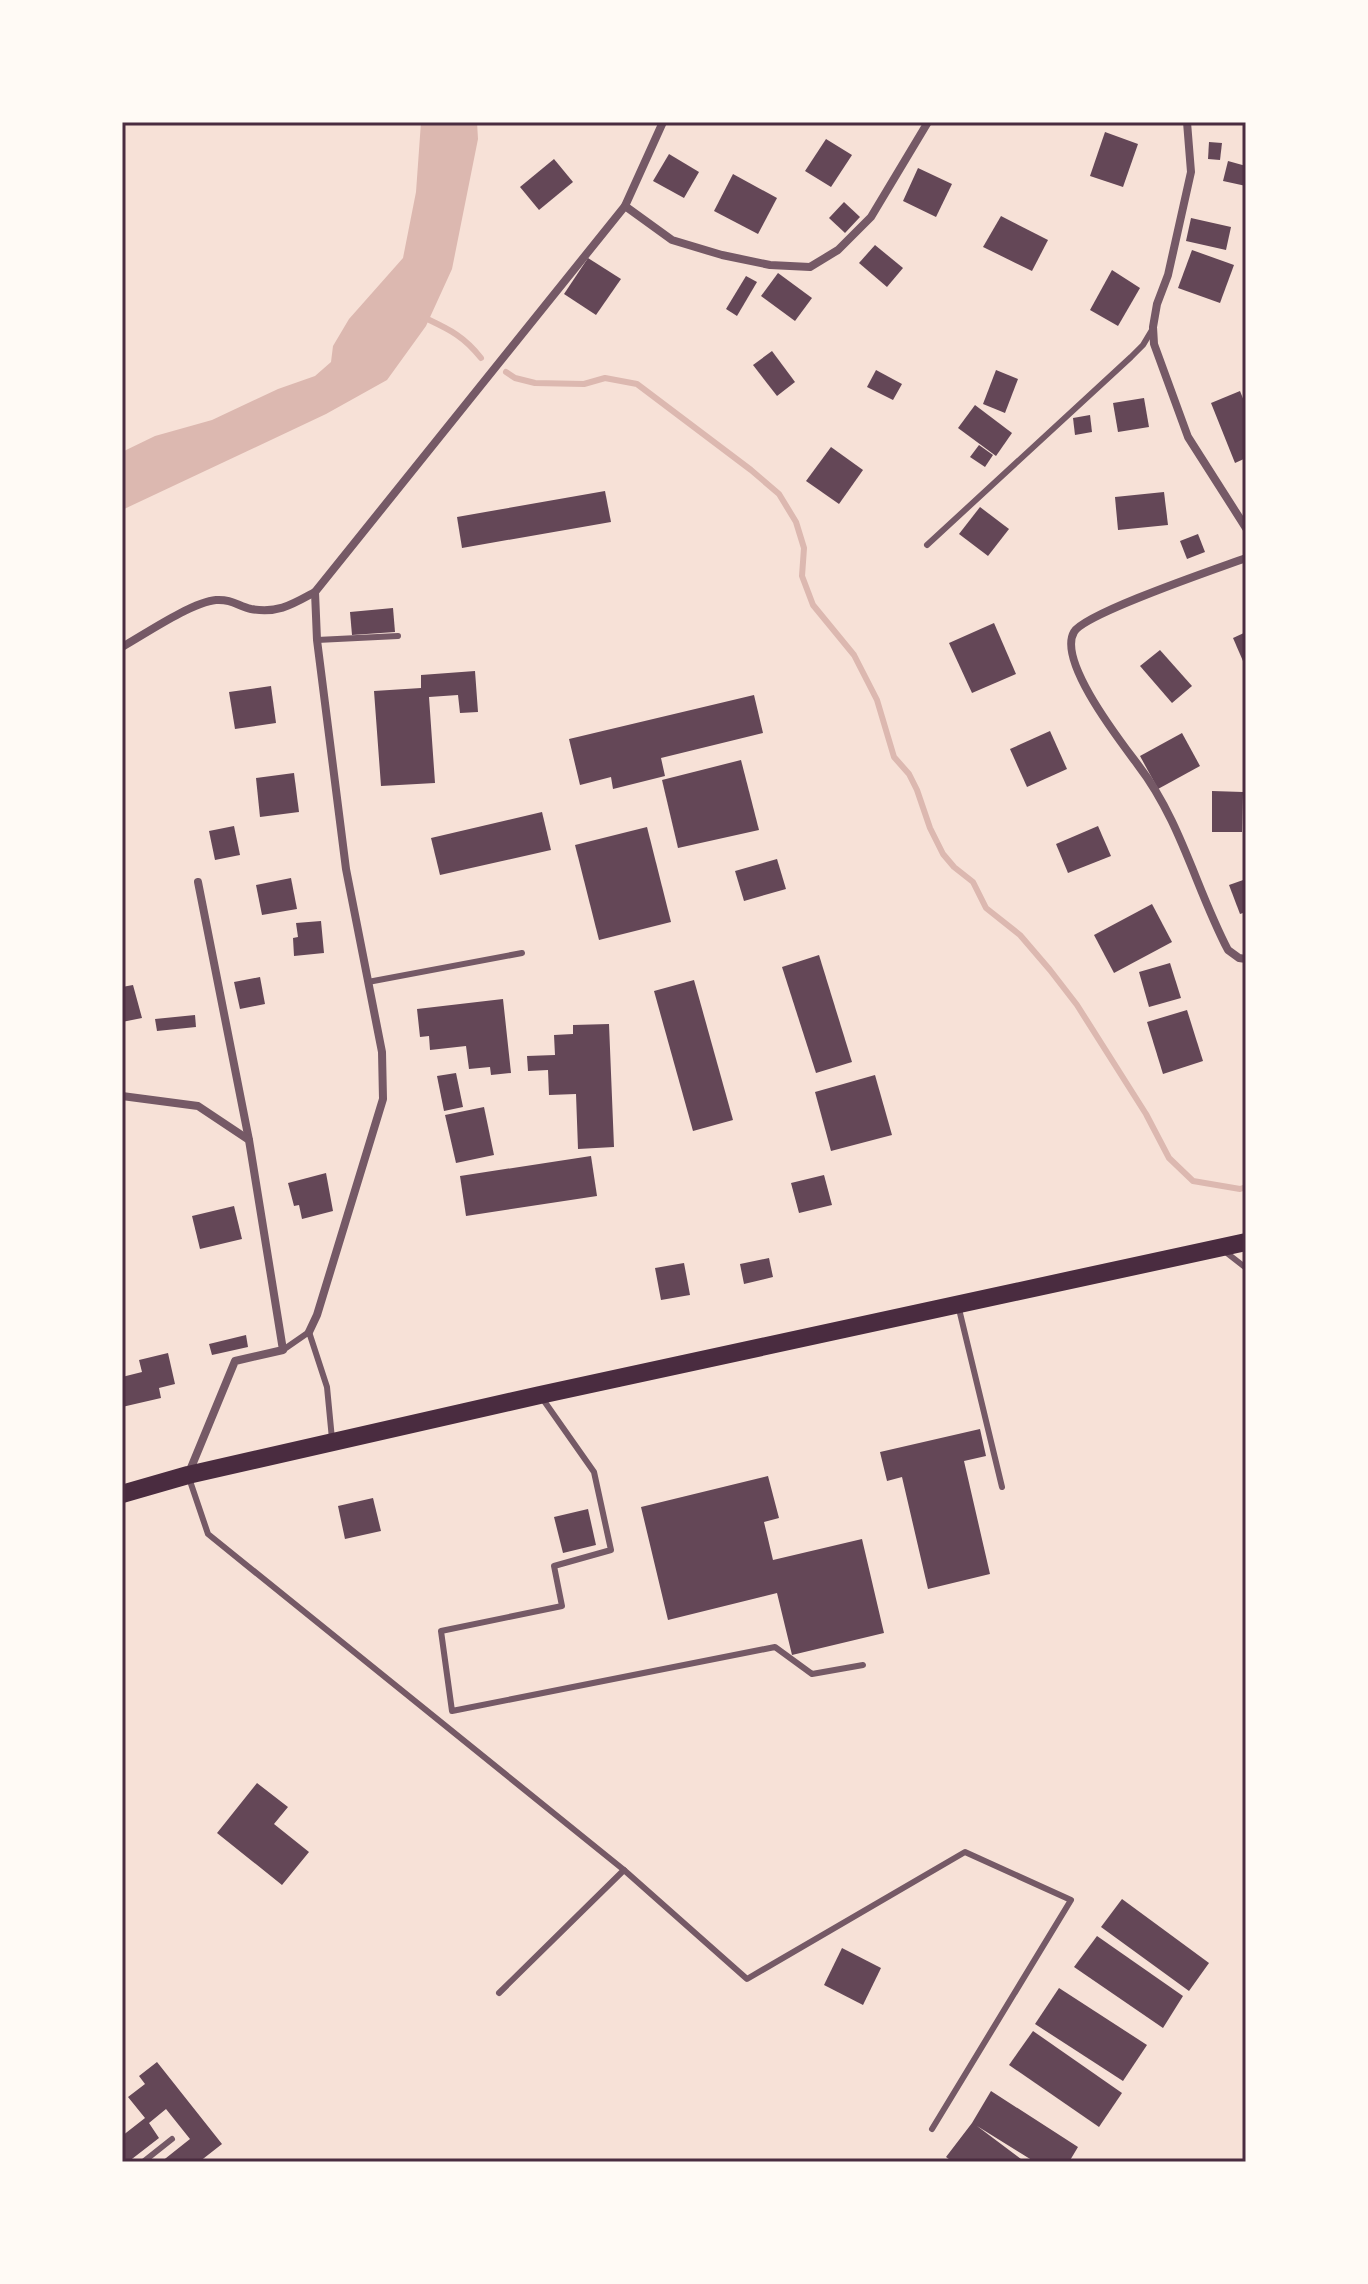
<svg xmlns="http://www.w3.org/2000/svg" width="1368" height="2284" font-family="Commissioner,sans-serif">
<rect width="100%" height="100%" fill="#f7e1d7"/>
<polygon fill="#dcb8b0" points="421,122 477,122 478,139 452,269 426,326 387,380 326,414 122,510 122,452 155,436 212,420 278,389 315,376 331,362 333,346 349,319 403,258 416,192"/>
<g fill="none" stroke-linecap="round" stroke-linejoin="round">
<g stroke="#dcb8b0" stroke-width="6">
<path d="M423 317C448 329 463 335 481 358"/>
<polyline points="506,372 515,378 535,383 584,384 605,378 637,384 751,470 779,494 796,522 804,548 802,576 813,605 854,655 877,700 894,757 909,774 917,790 930,828 943,854 954,867 973,882 986,908 1020,935 1050,970 1077,1005 1146,1114 1169,1158 1193,1181 1240,1189 1246,1187"/>
</g>
</g>
<g fill="#644757">
<polygon points="1105,132 1138,144 1123,187 1090,176"/>
<polygon points="826,139 852,155 831,187 805,171"/>
<polygon points="1209,142 1222,143 1220,160 1208,159"/>
<polygon points="669,154 699,172 684,198 653,181"/>
<polygon points="554,159 573,182 539,210 520,187"/>
<polygon points="1228,161 1246,166 1246,186 1223,181"/>
<polygon points="918,168 952,184 936,217 903,201"/>
<polygon points="733,174 777,198 758,234 714,211"/>
<polygon points="844,202 860,217 845,233 829,218"/>
<polygon points="1001,216 1048,240 1032,271 983,247"/>
<polygon points="1191,218 1231,227 1226,250 1186,241"/>
<polygon points="875,245 903,268 887,287 859,263"/>
<polygon points="1192,250 1234,265 1220,303 1178,288"/>
<polygon points="588,258 621,279 596,315 564,294"/>
<polygon points="1112,270 1140,288 1118,326 1090,310"/>
<polygon points="778,273 812,298 795,321 761,296"/>
<polygon points="746,276 757,282 737,316 726,309"/>
<polygon points="772,351 795,382 777,396 753,365"/>
<polygon points="876,370 902,384 893,400 867,387"/>
<polygon points="996,370 1018,379 1005,413 983,404"/>
<polygon points="1240,391 1246,406 1246,458 1235,463 1211,403"/>
<polygon points="1144,398 1149,427 1118,432 1113,403"/>
<polygon points="975,405 1012,433 996,456 958,428"/>
<polygon points="1090,415 1092,432 1075,435 1073,418"/>
<polygon points="979,445 993,455 985,467 970,457"/>
<polygon points="831,447 863,470 839,504 806,481"/>
<polygon points="605,491 611,522 462,548 457,517"/>
<polygon points="1164,492 1168,525 1118,530 1115,497"/>
<polygon points="980,507 1009,529 988,556 959,534"/>
<polygon points="1198,534 1205,552 1187,559 1180,541"/>
<polygon points="393,608 395,632 352,635 350,612"/>
<polygon points="994,623 1016,674 972,693 949,643"/>
<polygon points="1246,632 1246,668 1233,638"/>
<polygon points="1160,650 1192,686 1172,703 1140,666"/>
<polygon points="475,671 478,712 460,713 458,695 429,697 435,783 381,786 374,691 421,688 421,675"/>
<polygon points="271,686 276,723 235,729 229,692"/>
<polygon points="754,695 763,733 661,758 665,776 613,789 611,777 580,785 569,739"/>
<polygon points="1050,731 1067,769 1027,787 1010,749"/>
<polygon points="1182,733 1200,766 1158,789 1140,756"/>
<polygon points="741,760 759,830 678,848 662,780"/>
<polygon points="294,773 299,812 260,817 256,778"/>
<polygon points="1212,791 1243,792 1242,832 1212,832"/>
<polygon points="542,812 551,850 440,875 431,838"/>
<polygon points="234,826 240,855 215,860 209,831"/>
<polygon points="1098,826 1111,856 1068,873 1056,844"/>
<polygon points="647,827 671,922 599,940 575,845"/>
<polygon points="777,859 786,889 744,901 735,871"/>
<polygon points="291,878 297,909 262,915 256,885"/>
<polygon points="1246,879 1246,912 1240,914 1229,885"/>
<polygon points="1152,904 1172,942 1114,973 1094,935"/>
<polygon points="321,921 324,953 294,956 293,938 298,937 296,923"/>
<polygon points="819,955 852,1062 816,1073 782,967"/>
<polygon points="1170,963 1181,998 1149,1007 1139,972"/>
<polygon points="260,977 265,1004 240,1009 234,982"/>
<polygon points="694,980 733,1120 693,1131 654,991"/>
<polygon points="133,985 142,1018 122,1022 122,987"/>
<polygon points="503,999 511,1073 491,1075 490,1067 469,1069 466,1046 430,1050 429,1036 420,1037 417,1009"/>
<polygon points="1187,1010 1203,1061 1163,1074 1147,1022"/>
<polygon points="195,1015 196,1027 157,1031 155,1019"/>
<polygon points="609,1024 614,1147 578,1149 576,1094 549,1095 548,1070 528,1071 527,1056 555,1055 554,1035 573,1034 573,1025"/>
<polygon points="456,1073 463,1107 444,1111 437,1076"/>
<polygon points="875,1075 892,1135 831,1151 815,1092"/>
<polygon points="484,1107 494,1155 456,1163 445,1115"/>
<polygon points="591,1156 597,1196 466,1216 460,1176"/>
<polygon points="326,1173 333,1211 302,1219 299,1205 294,1206 288,1183"/>
<polygon points="824,1175 832,1205 799,1213 791,1183"/>
<polygon points="234,1206 242,1239 200,1249 192,1216"/>
<polygon points="769,1258 773,1277 744,1284 740,1264"/>
<polygon points="684,1263 690,1295 661,1300 655,1268"/>
<polygon points="246,1335 248,1347 212,1355 209,1344"/>
<polygon points="168,1353 175,1384 159,1388 161,1398 122,1407 122,1377 142,1372 139,1360"/>
<polygon points="980,1429 986,1456 964,1461 990,1574 928,1589 902,1477 887,1481 880,1452"/>
<polygon points="768,1476 779,1518 764,1522 773,1560 862,1539 884,1633 792,1655 777,1593 668,1620 641,1507"/>
<polygon points="373,1498 381,1531 345,1539 338,1506"/>
<polygon points="588,1509 596,1545 563,1553 554,1517"/>
<polygon points="257,1783 288,1807 274,1824 309,1852 282,1885 217,1833"/>
<polygon points="1122,1899 1209,1963 1189,1991 1101,1927"/>
<polygon points="1097,1936 1183,1996 1163,2028 1074,1967"/>
<polygon points="842,1948 881,1968 863,2005 824,1985"/>
<polygon points="1059,1988 1147,2045 1123,2081 1035,2024"/>
<polygon points="1033,2031 1122,2093 1099,2127 1009,2065"/>
<polygon points="157,2062 222,2144 199,2162 161,2162 190,2139 166,2109 149,2123 159,2138 128,2162 122,2162 122,2136 145,2118 128,2097 145,2084 139,2076"/>
<polygon points="991,2091 1078,2147 1069,2162 1035,2162 977,2126 1025,2162 953,2162 946,2157 972,2123"/>
</g>
<g fill="none" stroke-linecap="round" stroke-linejoin="round">
<g stroke="#755966" stroke-width="6">
<polyline points="927,545 1131,357 1143,345 1152,330"/>
<polyline points="317,640 398,636"/>
<polyline points="368,982 522,953"/>
<polyline points="1223,1250 1246,1268"/>
<polyline points="959,1309 1002,1487"/>
<polyline points="283,1350 309,1332 327,1387 332,1439"/>
<polyline points="542,1398 594,1472 611,1550 554,1566 562,1606 441,1631 452,1711 775,1647 812,1674 863,1665"/>
<polyline points="189,1478 208,1534 624,1870 499,1993"/>
<polyline points="624,1870 747,1979 965,1852 1071,1900 932,2129"/>
<polyline points="143,2162 172,2139"/>
</g>
<g stroke="#755966" stroke-width="8">
<polyline points="1187,122 1191,172 1168,275 1157,304 1153,327 1154,344 1188,437 1246,528"/>
<polyline points="625,206 672,240 722,255 770,265 810,267 838,250 871,217 928,122"/>
<path d="M1246 558C1219 568 1085 613 1074 632 1057 661 1121 742 1138 765 1181 821 1196 889 1228 950L1239 958 1246 959"/>
<path d="M122 647C145 634 192 602 216 600 232 599 238 606 251 609 278 614 293 604 315 592"/>
<polyline points="198,882 249,1140"/>
<polyline points="122,1096 198,1106 249,1140 283,1350 235,1361 188,1475"/>
<polyline points="309,1332 317,1315 383,1099 382,1052 346,869 317,640 315,592 625,206 663,122"/>
</g>
<polyline stroke="#4a2c40" stroke-width="18" points="122,1494 188,1475 540,1395 1246,1242"/>
</g>
<rect width="1368" height="2284" fill="none" stroke="#fffaf5" stroke-width="248"/>
<rect x="124" y="124" width="1120" height="2036" fill="none" stroke="#4a2c40" stroke-width="3"/>
</svg>
